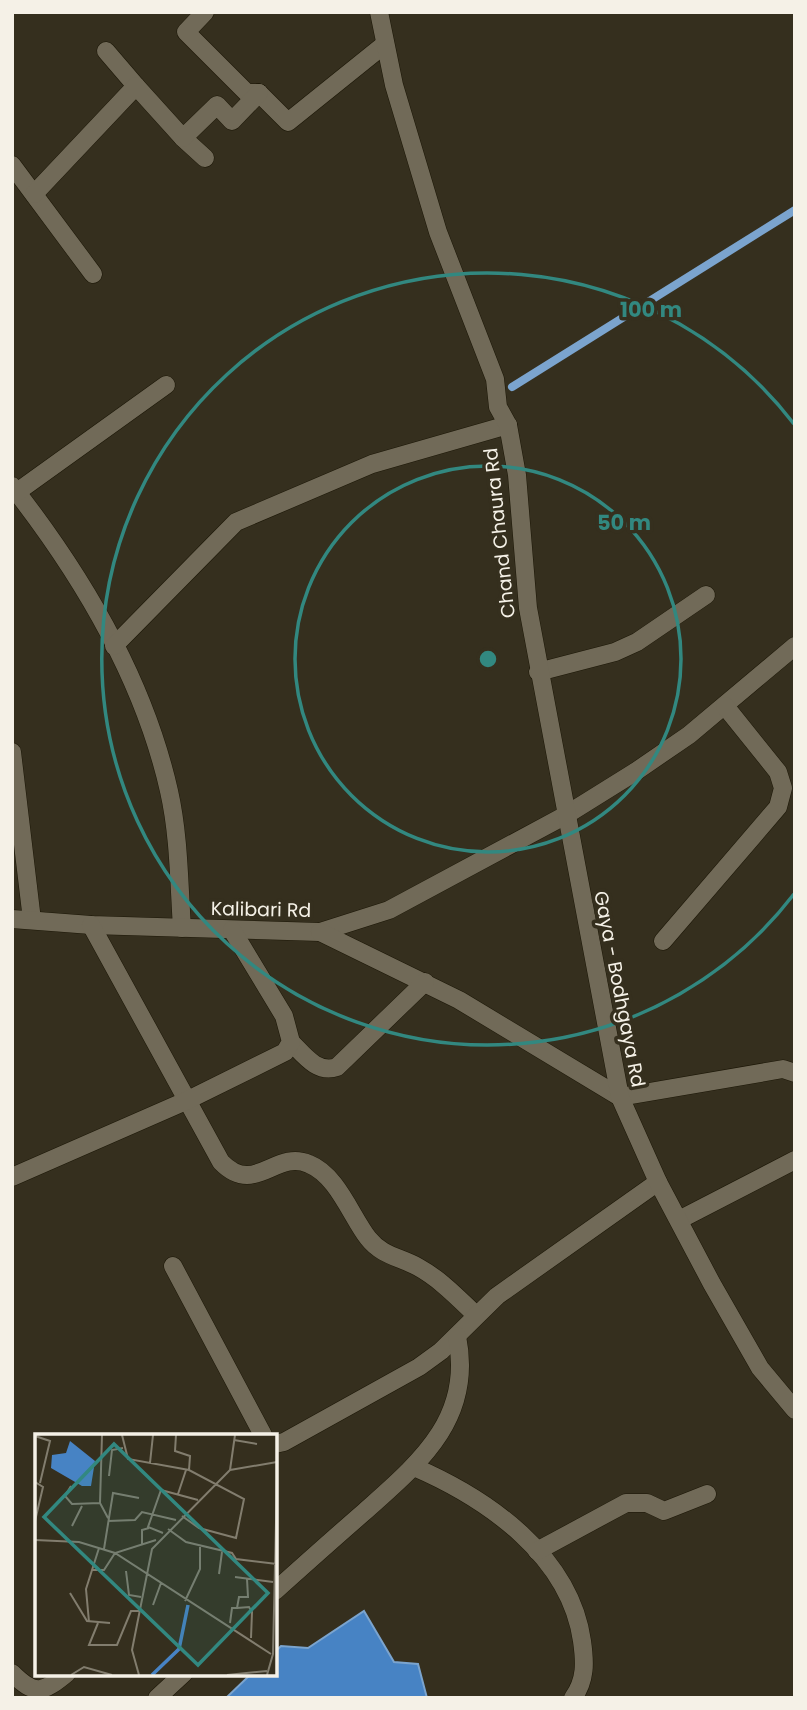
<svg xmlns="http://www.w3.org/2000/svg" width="807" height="1710" font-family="Poppins,sans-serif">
<rect width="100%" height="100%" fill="#352f1e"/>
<polygon fill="#4783c4" stroke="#7ba4ce" stroke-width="2" points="364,1611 394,1662 418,1664 427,1698 226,1698 252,1673 275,1673 275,1652 281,1646 308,1648"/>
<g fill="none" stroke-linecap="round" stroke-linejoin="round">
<polyline stroke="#7ba4ce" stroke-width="8" points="512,387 795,210"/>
<g stroke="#1c1707" stroke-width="19">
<g id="minor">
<polyline points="205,12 186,32 247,93 259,93"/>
<polyline points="106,51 136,86"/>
<polyline points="259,93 288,122 385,44"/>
<polyline points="183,138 205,158"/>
<polyline points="12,165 93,274"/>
<polyline points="34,194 136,86 183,138 217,105 232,121 259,93"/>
<path d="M12 486C81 574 144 680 169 791 179 835 179 883 182 928"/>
<polyline points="17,492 166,385"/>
<polyline points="114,646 236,522 372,464 508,425"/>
<polyline points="538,672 615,652 637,642 706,595"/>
<polyline points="12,752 32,920"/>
<polyline points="12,919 91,925 320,932 389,910 566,815 635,772 689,735 795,646"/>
<path d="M91 925 221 1162C255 1197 275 1149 309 1164 337 1175 351 1216 368 1238 382 1256 400 1257 418 1267 440 1279 458 1298 476 1315"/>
<polyline points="320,932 459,1000 620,1097 783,1069 795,1073"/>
<polyline points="663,941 778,807 783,788 778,772 725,706"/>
<path d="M291 1042C304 1055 317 1074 337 1067L425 982"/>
<polyline points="12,1177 188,1100 285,1052 291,1042 284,1016 232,930"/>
<polyline points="679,1220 795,1160"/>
<polyline points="173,1266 263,1435"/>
<polyline points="275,1444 284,1442 419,1367 441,1351 497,1296 658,1182"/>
<path d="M414 1467C488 1499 570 1556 582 1641 585 1662 586 1680 573 1698"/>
<polyline points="537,1551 626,1503 647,1503 664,1511 707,1494"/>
<path d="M275 1591C304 1565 333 1539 363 1513 419 1463 474 1419 457 1336"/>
<path d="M12 1673C35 1696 43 1693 67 1673"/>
<polyline points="157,1698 184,1673"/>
</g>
</g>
<g stroke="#1c1707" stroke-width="19">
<polyline id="tertiary" points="379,12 394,85 438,232 495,379 498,407 508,425 517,475 528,608 620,1097 658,1182 712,1284 760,1368 795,1410"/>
</g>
<use href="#minor" stroke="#716a58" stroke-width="18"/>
<use href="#tertiary" stroke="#716a58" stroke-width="18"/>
</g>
<g fill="none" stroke="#328880" stroke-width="3.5">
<circle cx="488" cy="659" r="193"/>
<path d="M794 894A386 386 0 1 1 794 424"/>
</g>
<g text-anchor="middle" stroke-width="7" stroke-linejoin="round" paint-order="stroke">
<g font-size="19" fill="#f5f1e7" stroke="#352f1e">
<text transform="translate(499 533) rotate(-96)" y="7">Chand Chaura Rd</text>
<text transform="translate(261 909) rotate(1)" y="7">Kalibari Rd</text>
<text transform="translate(620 989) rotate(79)" y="7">Gaya - Bodhgaya Rd</text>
</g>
</g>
<g transform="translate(35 1434)">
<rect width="242" height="242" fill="#352f1e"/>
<path d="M35 7 60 27 56 52H47L16 34 17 21 31 19Z" fill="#4783c4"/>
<path fill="none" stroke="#4783c4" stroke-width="3.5" d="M117 241 144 215 153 171"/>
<path fill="none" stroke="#827d6e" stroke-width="2" d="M67 1 65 69 73 84M87 1 93 25 154 36 209 65 201 104 164 94 147 82M141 1 140 17 155 22 154 36M0 2 15 7 5 49M199 6 222 10M115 29 118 1M195 36 242 28M74 42 77 16 88 14M0 48 8 53 0 87M36 52 30 62 37 70 65 69M143 60 151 36M73 87 100 86 107 78 141 86M37 92 47 72M133 95 151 108 197 119 201 125 242 130M128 99 113 93 126 56 163 66M0 106 44 108 80 119 236 220M107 112V96L114 94M69 115 78 59 104 64M57 136H69L80 119 121 106M91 137 94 161 106 163M184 140 187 118M200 143 238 148M35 159 52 187 75 189M150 167 165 135V113M118 171 126 149M202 174 214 173 217 178 216 204M54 188 51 155 64 114M63 189 54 211H82L96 177H105M195 189 197 174H202L204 163H213L212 145M36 241 49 233 77 241M104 241 97 216 117 115 195 36 200 1M192 241 232 237M232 241 238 220 242 44"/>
<path fill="#328880" fill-opacity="0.15" stroke="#328880" stroke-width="3.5" d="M79 10 233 159 163 231 9 83Z"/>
<rect width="242" height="242" fill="none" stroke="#f5f1e7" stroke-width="3.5"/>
</g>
<circle cx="488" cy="659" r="10" fill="#328880" stroke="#352f1e" stroke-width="3.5"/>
<g font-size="21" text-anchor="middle" font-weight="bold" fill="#328880" stroke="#352f1e" stroke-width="7" stroke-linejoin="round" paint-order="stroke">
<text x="651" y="317">100 m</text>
<text x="624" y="530">50 m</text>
</g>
<rect width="807" height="1710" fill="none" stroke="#f5f1e7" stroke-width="28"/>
</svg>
